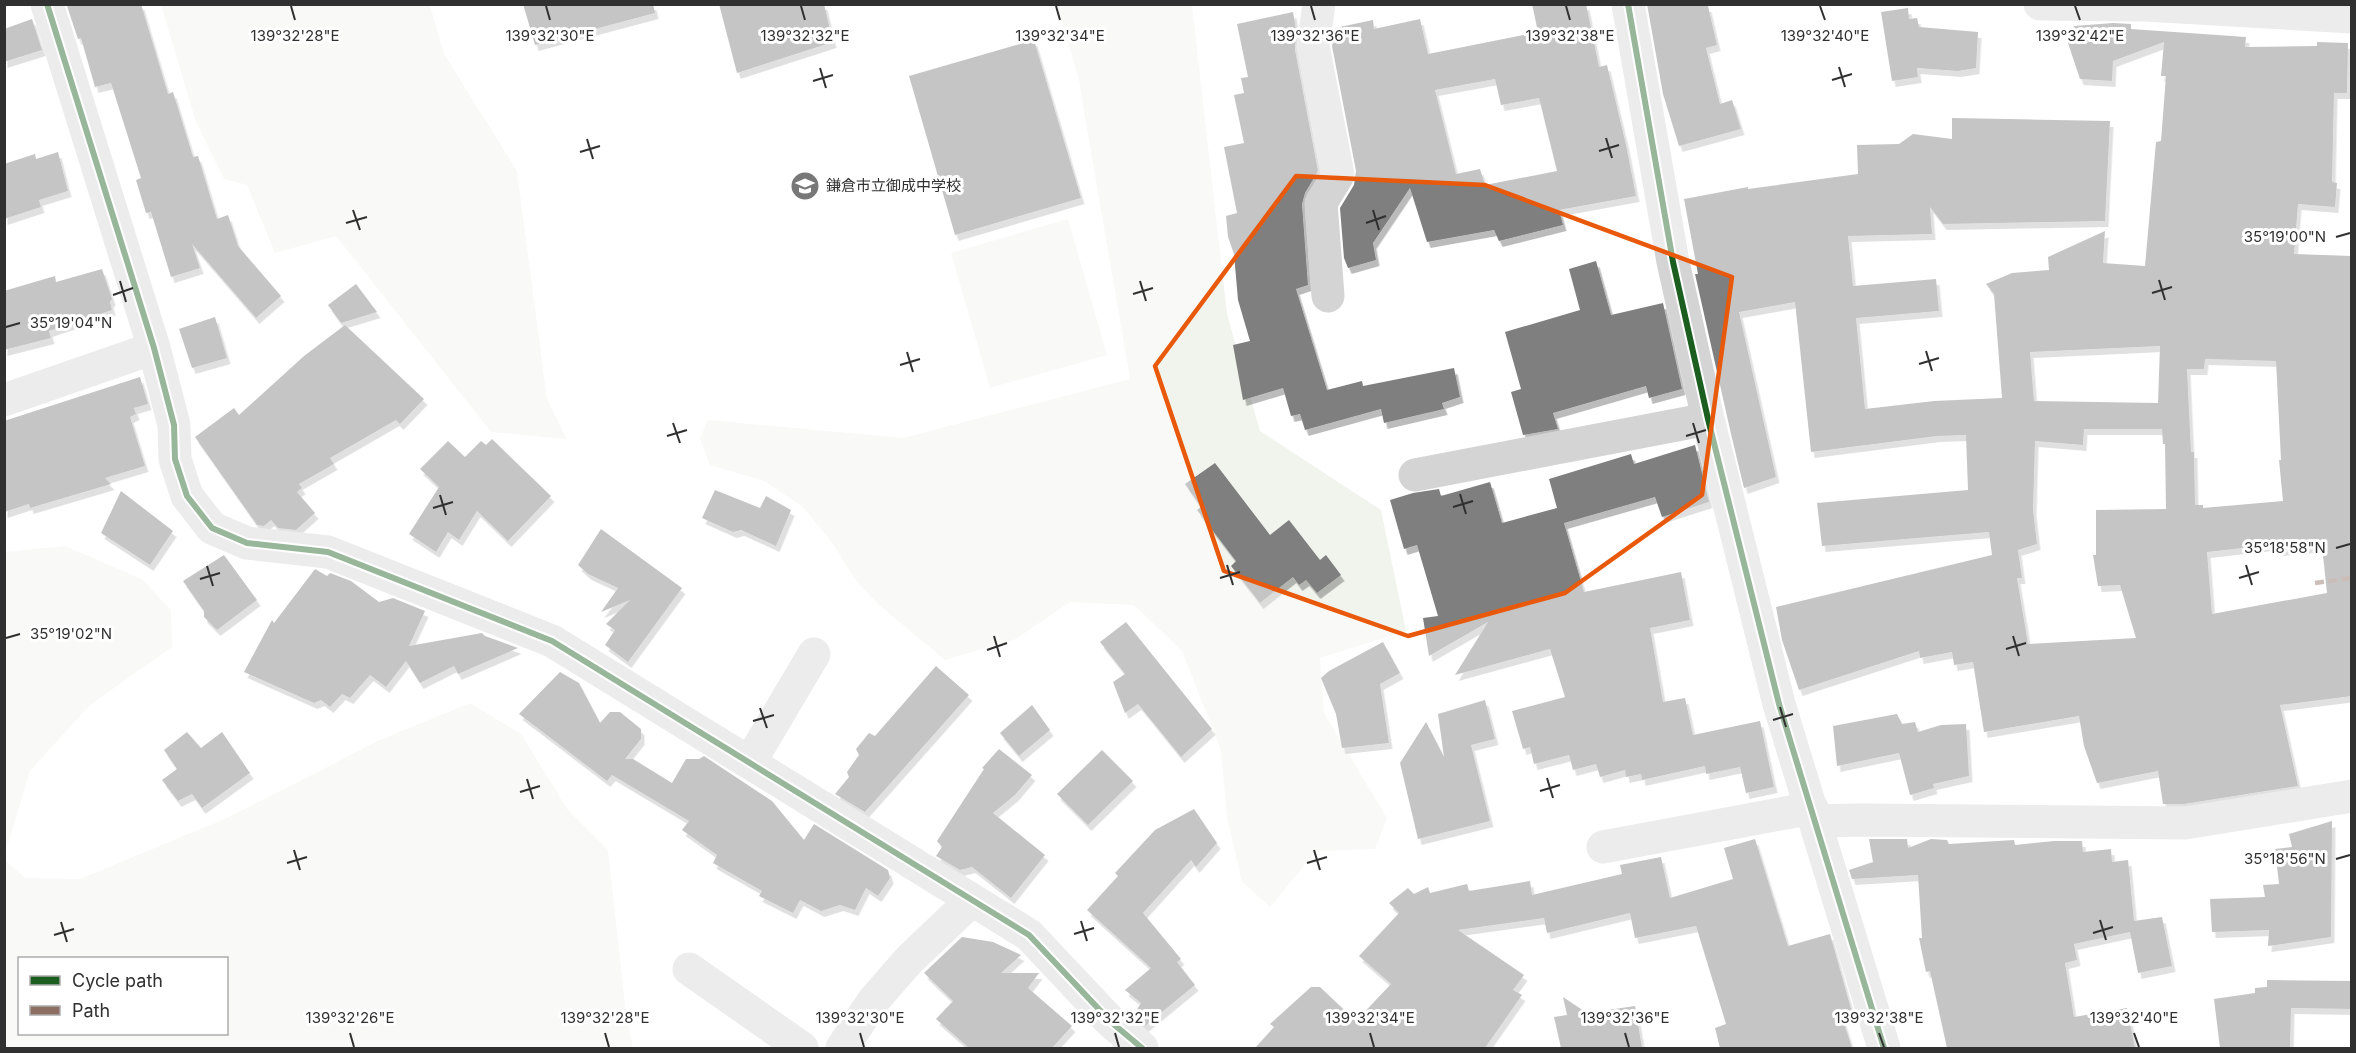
<svg xmlns="http://www.w3.org/2000/svg" width="2356" height="1053" font-family="Inter,'Noto Sans JP',sans-serif">
<defs>
<filter id="shadow"><feDropShadow dx="3.5" dy="6" stdDeviation="0" flood-color="#0004"/></filter>
</defs>
<rect width="100%" height="100%" fill="#fff"/>
<g fill="#f1f4ed" fill-rule="evenodd">
<polygon points="161,5 430,5 444,54 517,171 547,399 567,439 491,432 336,236 275,253 247,185 224,179 196,122"/>
<polygon points="1057,5 1192,5 1227,314 1260,431 1381,510 1406,631 1320,658 1324,713 1387,818 1375,849 1316,851 1270,907 1242,882 1227,817 1221,750 1182,651 1134,605 1070,602 1016,639 945,660 879,605 857,582 833,544 803,507 764,481 710,465 700,438 708,420 903,438 1130,379 1078,76"/>
<polygon points="1068,219 1107,355 990,388 951,253"/>
<polygon points="65,546 142,579 171,610 172,647 90,705 30,771 5,854 5,552"/>
<path d="M470 703 521 734 568 810 608 850 626 1013 633 1048H5V860L25 878 80 879 227 818 380 740ZM226 958V1034H20V958Z"/>
</g>
<g fill="#7f7f7f" fill-rule="evenodd" filter="url(#shadow)">
<polygon points="72,4 141,4 168,94 173,92 193,157 198,156 217,219 228,215 238,246 281,296 256,318 192,244 200,268 171,277 151,212 146,213 136,180 141,178 111,83 95,87 81,38 78,39 67,6"/>
<polygon points="523,4 653,4 655,13 535,45"/>
<polygon points="719,4 824,4 833,42 737,73"/>
<path d="M1532 4H1586L1599 67 1607 65 1626 145 1636 196 1559 210 1563 225 1499 241 1494 230 1427 242 1410 188 1373 243 1376 260 1348 268 1344 258 1340 208 1354 185 1356 171 1332 46 1335 28 1373 20 1374 29 1420 19 1428 54 1538 32ZM1495 79 1501 105 1539 98 1557 171 1485 185 1480 169 1456 174 1435 90Z"/>
<polygon points="1647,4 1708,6 1717,45 1706,48 1720,104 1732,100 1741,129 1679,146 1663,94"/>
<polygon points="1908,8 1909,19 1917,18 1919,27 1978,32 1976,68 1958,71 1917,68 1918,77 1892,81 1881,12"/>
<polygon points="1293,12 1296,30 1295,50 1318,171 1305,193 1302,204 1308,285 1296,289 1327,390 1362,381 1363,386 1454,368 1460,397 1442,403 1444,409 1384,423 1381,409 1305,430 1300,414 1291,416 1283,388 1243,400 1233,345 1250,341 1238,300 1234,254 1228,237 1226,216 1237,213 1224,147 1244,143 1234,95 1244,93 1241,78 1248,77 1237,24"/>
<polygon points="32,19 42,50 4,62 4,29"/>
<path d="M2113 23 2131 24V29L2246 37 2245 47 2317 46V42L2348 43 2347 93H2334L2332 182 2337 183 2335 207 2298 204 2294 254 2352 256V696L2280 705 2298 786 2184 804H2163L2158 771 2097 783 2084 746 2079 716 1984 732 1973 662 1954 665 1952 652 1920 658 1919 651 1799 690 1782 640 1776 607 1992 555 1989 532 1822 546 1817 503 1968 490 1966 435 1937 436 1811 452 1795 302 1739 312 1776 477 1744 488 1731 434 1695 274H1698L1684 199 1748 187V189L1858 174 1857 145 1899 144 1913 134 1952 139V118L2110 121 2105 221 1943 224 1930 207 1932 234 1848 236 1853 286 1936 279 1939 311 1856 318 1865 409 1934 401 2002 398 1994 294 1986 284 2012 273 2049 270 2048 257 2105 231 2103 263 2145 266 2156 142 2161 141 2166 76H2161L2164 42 2113 61 2112 81 2080 79 2067 40 2074 26ZM2160 346 2158 403 2034 401 2030 352ZM2205 359 2276 361 2281 460H2279L2283 501 2203 508V505H2195L2194 452H2191L2187 369H2204ZM2084 429H2162L2163 444H2165L2166 509 2096 510V555H2093L2098 586 2120 585 2136 638 2028 644 2017 578H2022L2018 550 2037 544 2033 510 2035 441 2083 445ZM2278 544 2279 550 2322 546 2327 593 2212 614 2207 552Z"/>
<polygon points="1034,40 1081,198 955,235 909,76"/>
<polygon points="58,152 68,191 39,200 41,207 4,219 4,164 35,154 36,159"/>
<polygon points="1596,261 1611,315 1663,303 1682,389 1649,398 1646,386 1553,413 1558,429 1523,435 1511,392 1521,389 1505,332 1580,310 1569,269"/>
<polygon points="102,269 112,299 110,302 112,310 49,331 51,338 4,350 4,291 55,276 56,282"/>
<polygon points="356,284 377,312 341,323 328,305"/>
<polygon points="215,317 227,358 192,368 179,329"/>
<polygon points="345,325 424,399 400,424 396,420 330,458 334,464 299,484 302,488 297,492 315,513 296,530 278,528 271,520 264,526 257,525 195,437 234,408 239,415 304,356"/>
<polygon points="140,377 148,404 134,408 136,414 130,417 145,466 105,478 111,484 30,508 29,504 4,512 4,421"/>
<polygon points="492,439 551,496 508,541 477,511 459,540 448,532 436,552 409,534 439,487 420,469 448,441 465,457 481,441 486,445"/>
<polygon points="1695,445 1709,502 1662,517 1655,497 1564,523 1584,592 1681,572 1690,620 1650,628 1663,702 1685,698 1693,735 1760,721 1774,787 1746,793 1740,767 1706,774 1705,766 1642,780 1641,774 1626,777 1625,770 1600,777 1596,764 1573,770 1569,755 1534,764 1530,747 1523,749 1512,711 1565,697 1550,649 1455,675 1488,622 1429,656 1423,618 1438,616 1417,545 1404,549 1390,500 1413,493 1439,489 1441,496 1490,482 1502,523 1557,508 1549,479 1631,454 1634,464"/>
<polygon points="1215,463 1270,535 1289,520 1320,560 1326,555 1341,575 1317,593 1306,580 1299,585 1293,577 1260,603 1231,566 1236,561 1197,510 1201,507 1185,484"/>
<polygon points="715,490 760,508 766,496 791,510 776,546 741,530 733,532 702,518"/>
<polygon points="121,491 173,531 150,565 101,533"/>
<polygon points="601,529 682,588 628,662 605,645 615,630 606,624 630,600 601,612 618,588 588,574 578,565"/>
<polygon points="224,555 257,600 217,630 204,617 204,611 183,581"/>
<polygon points="315,569 327,576 330,573 351,581 379,602 393,598 425,611 409,646 482,633 485,636 518,648 458,674 454,666 420,683 406,661 386,687 370,675 350,698 342,694 330,707 321,700 314,703 244,672 272,620 274,623"/>
<polygon points="1126,622 1212,729 1181,757 1138,704 1125,713 1113,682 1125,674 1100,642"/>
<polygon points="1383,642 1400,673 1380,684 1389,743 1342,748 1336,714 1321,678 1329,671"/>
<polygon points="936,666 969,695 865,812 835,794 849,777 847,772 859,755 856,749 869,733 875,736"/>
<polygon points="560,672 579,683 600,723 610,712 620,712 641,729 641,739 625,759 633,759 672,783 686,759 699,759 704,756 772,801 804,840 814,824 888,870 890,878 878,896 866,888 855,910 840,905 821,911 800,900 793,913 759,896 762,891 713,863 717,855 682,830 689,821 612,775 607,781 519,714"/>
<polygon points="1485,700 1495,739 1471,745 1490,821 1418,839 1400,763 1426,722 1444,757 1438,714"/>
<polygon points="1032,705 1050,730 1019,756 1000,733"/>
<polygon points="1897,714 1902,724 1915,722 1918,732 1941,725 1966,724 1969,776 1933,784 1934,788 1910,795 1899,753 1837,766 1833,726"/>
<polygon points="187,732 201,748 222,732 250,773 202,808 192,794 178,801 162,780 177,769 164,750"/>
<polygon points="999,749 1032,775 1015,795 993,813 1045,855 1011,898 972,867 960,870 936,856 942,847 937,841 984,769 982,768"/>
<polygon points="1102,750 1133,781 1088,825 1057,794"/>
<polygon points="1194,809 1217,843 1196,867 1191,860 1143,913 1181,959 1177,962 1195,985 1145,1026 1133,1016 1141,1003 1125,990 1151,968 1087,910 1118,876 1115,873 1155,830"/>
<polygon points="2332,821 2331,937 2268,946 2269,930 2212,932 2210,899 2265,897 2263,885 2279,884 2275,849 2292,847 2289,834"/>
<polygon points="1755,839 1788,946 1830,934 1853,1016 1843,1020 1852,1048 1720,1048 1715,1028 1726,1024 1696,926 1635,938 1630,913 1547,933 1544,918 1458,930 1524,975 1513,990 1522,995 1485,1048 1255,1048 1274,1027 1270,1024 1311,987 1320,987 1356,1021 1391,984 1359,956 1399,913 1389,903 1408,888 1414,894 1428,887 1430,893 1467,884 1469,891 1530,881 1532,895 1622,874 1620,865 1661,857 1670,898 1733,879 1724,848"/>
<polygon points="1869,839 1907,839 1908,848 1931,839 1947,840 1949,844 2014,840 2015,845 2054,841 2082,841 2083,852 2111,849 2112,862 2128,860 2134,921 2162,917 2172,966 2138,973 2130,932 2074,944 2077,960 2065,963 2074,1017 2127,1008 2135,1048 1947,1048 1930,971 1926,972 1919,938 1922,938 1918,875 1852,879 1849,870 1873,862"/>
<polygon points="962,937 993,942 1021,955 1001,973 1039,973 1028,988 1072,1026 1052,1048 969,1048 936,1019 953,1001 924,973"/>
<polygon points="2267,980 2352,981 2352,1009 2291,1008 2290,1048 2220,1048 2214,999 2255,993 2255,988 2267,987"/>
<polygon points="1563,997 1587,1013 1635,1006 1642,1048 1561,1048 1554,1017 1567,1015"/>
</g>
<g fill="none" stroke-linecap="round" stroke-linejoin="round">
<g stroke="#d4d4d4" stroke-width="33">
<polyline points="47,4 154,348 174,425 175,459 187,496 212,528 247,543 328,552 552,641 1029,935 1111,1022 1142,1048"/>
<polyline points="1319,4 1313,46 1338,175 1321,203 1328,296"/>
<polyline points="1628,4 1673,262 1708,419 1779,704 1884,1048"/>
<polyline points="2040,4 2145,5 2352,17"/>
<polyline points="4,400 154,348"/>
<polyline points="1415,475 1708,419"/>
<polyline points="750,762 814,654"/>
<polyline points="1816,821 1860,820 2185,823 2352,796"/>
<polyline points="1603,847 1812,808"/>
<polyline points="689,969 802,1048"/>
<polyline points="842,1048 874,1000 909,960 972,900"/>
</g>
<polyline stroke="#8d6e63" stroke-width="4.5" stroke-dasharray="9 4.5" stroke-linecap="butt" points="2315,583 2352,578"/>
<g stroke="#fff" stroke-width="10">
<g id="cycleway">
<polyline points="47,4 154,348 174,425 175,459 187,496 212,528 247,543 328,552 552,641 1029,935 1111,1022 1142,1048"/>
<polyline points="1628,4 1673,262 1708,419 1779,704 1884,1048"/>
</g>
</g>
<use href="#cycleway" stroke="#1b5e20" stroke-width="6"/>
</g>
<path d="M0 0H2356V1053H0ZM1296 176 1485 185 1732 277 1702 495 1565 593 1408 636 1224 571 1155 366Z" fill="#fff" fill-opacity=".55" fill-rule="evenodd"/>
<path fill="none" stroke="#e8590c" stroke-width="4.5" stroke-linejoin="round" d="M1296 176 1485 185 1732 277 1702 495 1565 593 1408 636 1224 571 1155 366Z"/>
<path fill="none" stroke="#303030" stroke-width="2" d="M291 6 295 20M546 6 550 20M801 6 805 20M1056 6 1060 20M1311 6 1315 20M1566 6 1570 20M1820 6 1825 20M2075 6 2080 20M1839 67 1845 87M820 68 826 88M1832 80 1852 74M813 81 833 75M1606 138 1612 158M587 139 593 159M1599 151 1619 145M580 152 600 146M353 210 360 230M1373 210 1379 230M346 223 367 217M1366 223 1386 216M2336 237 2350 233M2159 280 2165 300M120 281 126 302M1140 281 1146 301M2152 293 2172 287M1133 294 1153 288M113 295 133 288M6 327 20 323M1926 351 1932 371M907 352 913 372M1919 364 1939 358M900 365 920 359M673 423 680 443M1693 423 1699 443M667 436 687 430M1686 436 1706 430M1460 494 1466 514M440 495 446 515M1453 507 1473 501M433 508 453 502M2336 548 2350 544M1227 565 1233 585M2246 565 2252 585M207 566 213 586M1220 578 1240 572M2239 578 2259 572M200 579 220 573M994 636 1000 657M2013 636 2019 656M6 638 20 634M2006 649 2026 643M987 650 1007 643M1780 707 1786 727M760 708 767 728M1773 720 1793 714M753 721 774 715M1547 778 1553 798M527 779 533 799M1540 791 1560 785M520 792 540 786M294 850 300 870M1314 850 1320 870M2336 859 2350 855M287 863 307 857M1307 863 1327 857M2100 920 2106 940M1081 921 1087 941M61 922 67 942M2093 933 2113 927M1074 934 1094 928M54 935 74 929M350 1033 354 1047M605 1033 609 1047M860 1033 864 1047M1115 1033 1119 1047M1370 1033 1374 1047M1625 1033 1629 1047M1879 1033 1884 1047M2134 1033 2139 1047"/>
<defs>
<g id="school-disc" transform="scale(1.5)"><circle r="9.5" fill="#787878" stroke="#fff"/><path d="M0-5L7-2L0 1L-7-2ZM-4 1L0 2.5L4 1V4Q0 6-4 4Z" fill="#fff"/></g>
</defs>
<g fill-rule="evenodd">
<use href="#school-disc" x="805" y="186"/>
</g>
<g text-anchor="middle" stroke-width="6" stroke-linejoin="round" paint-order="stroke">
<g font-size="15" fill="#303030" stroke="#fff" text-anchor="start">
<text x="826" y="191">鎌倉市立御成中学校</text>
</g>
</g>
<g font-size="15" text-anchor="middle" fill="#303030" stroke="#fff" stroke-width="6" stroke-linejoin="round" paint-order="stroke">
<text x="295" y="41">139°32'28"E</text>
<text x="550" y="41">139°32'30"E</text>
<text x="805" y="41">139°32'32"E</text>
<text x="1060" y="41">139°32'34"E</text>
<text x="1315" y="41">139°32'36"E</text>
<text x="1570" y="41">139°32'38"E</text>
<text x="1825" y="41">139°32'40"E</text>
<text x="2080" y="41">139°32'42"E</text>
<text x="2285" y="242">35°19'00"N</text>
<text x="71" y="328">35°19'04"N</text>
<text x="2285" y="553">35°18'58"N</text>
<text x="71" y="639">35°19'02"N</text>
<text x="2285" y="864">35°18'56"N</text>
<text x="350" y="1023">139°32'26"E</text>
<text x="605" y="1023">139°32'28"E</text>
<text x="860" y="1023">139°32'30"E</text>
<text x="1115" y="1023">139°32'32"E</text>
<text x="1370" y="1023">139°32'34"E</text>
<text x="1625" y="1023">139°32'36"E</text>
<text x="1879" y="1023">139°32'38"E</text>
<text x="2134" y="1023">139°32'40"E</text>
</g>
<rect width="2356" height="1053" fill="none" stroke="#303030" stroke-width="12"/>
<rect x="18" y="957" width="210" height="78" fill="#ffffff" stroke="#acacac" stroke-width="1.5"/>
<rect x="30" y="976" width="30" height="9" fill="#1b5e20" stroke="#acacac" stroke-width="1.5"/>
<text x="72" y="987" font-size="18" fill="#303030">Cycle path</text>
<rect x="30" y="1006" width="30" height="9" fill="#8d6e63" stroke="#acacac" stroke-width="1.5"/>
<text x="72" y="1017" font-size="18" fill="#303030">Path</text>
</svg>
